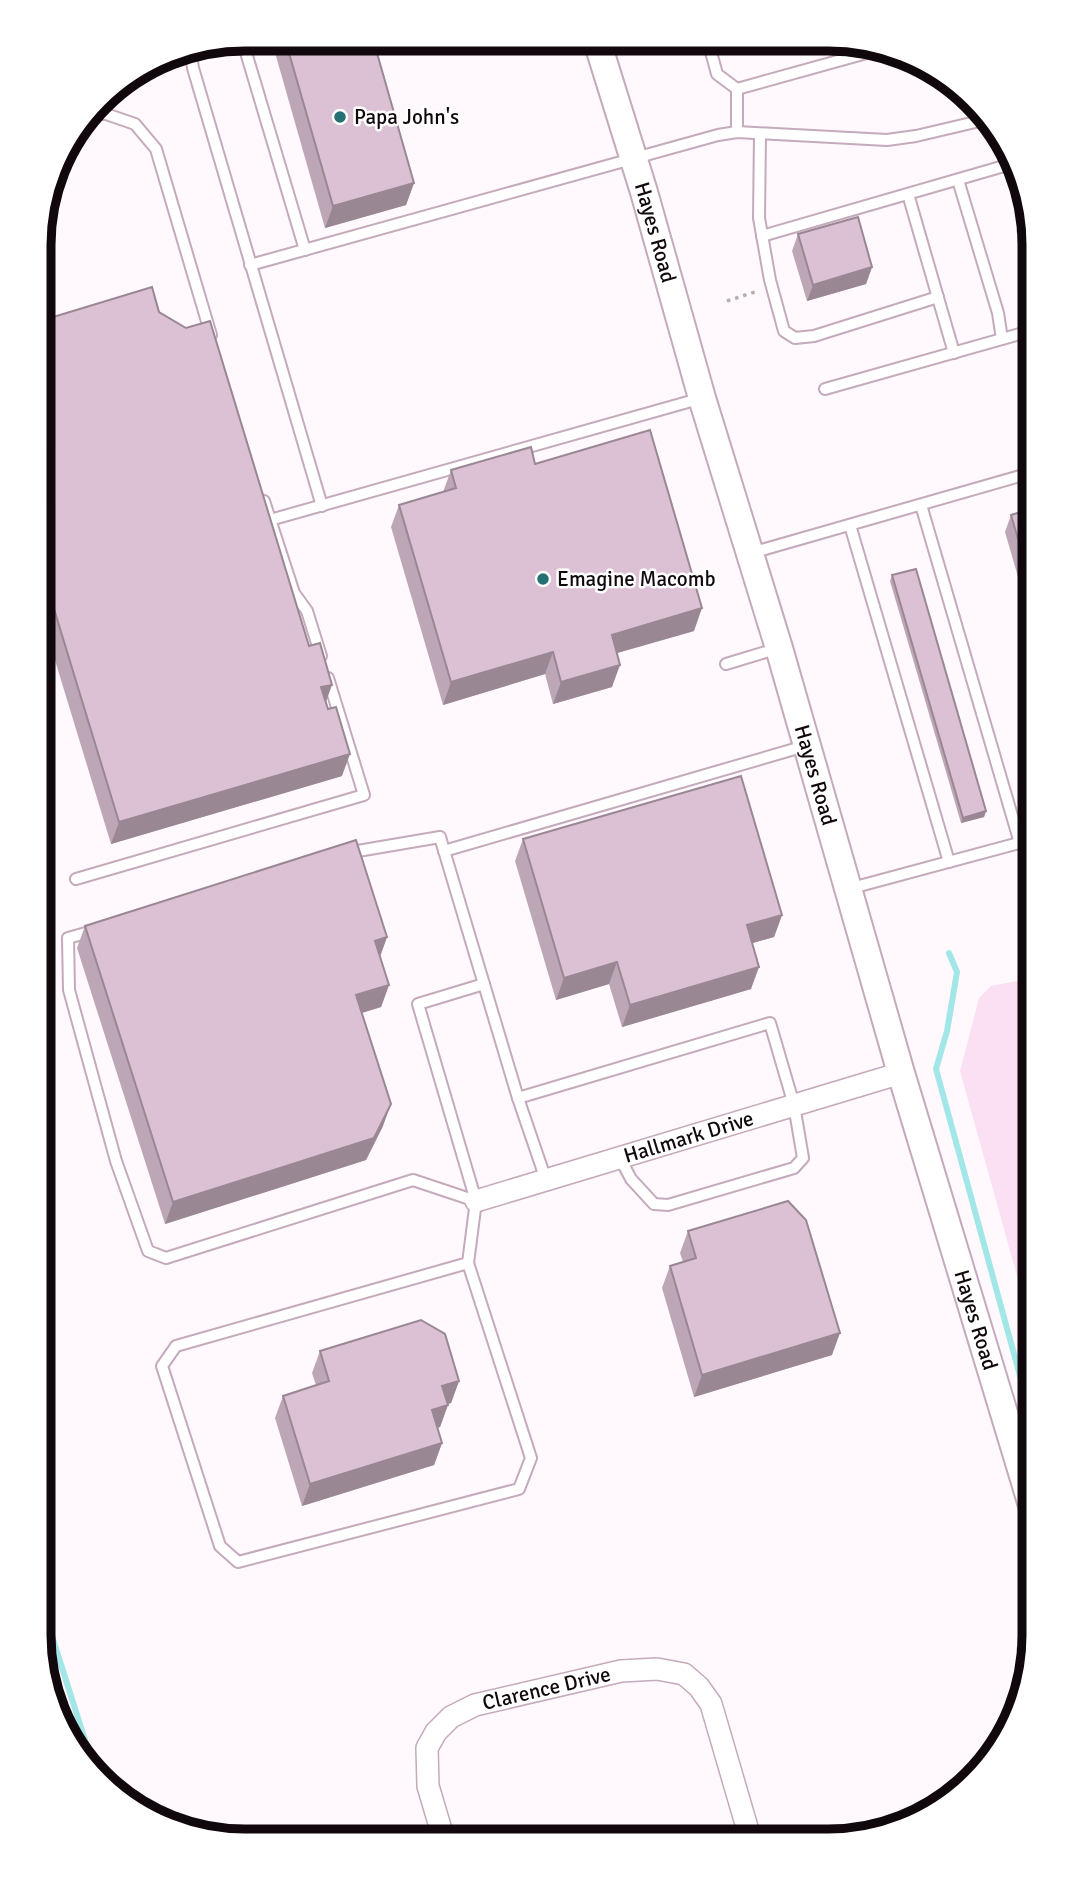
<svg xmlns="http://www.w3.org/2000/svg" width="1073" height="1880" font-family="Signika,sans-serif">
<rect width="100%" height="100%" fill="#fff9fd"/>
<polygon fill="#fbdff3" points="1022,980 1034,983 1034,1337 960,1071 979,998 991,986"/>
<g fill="none" stroke-linecap="round" stroke-linejoin="round">
<g stroke="#a2e6e7" stroke-width="6">
<polyline points="949,953 957,972 947,1031 936,1069 1034,1427"/>
<polyline points="39,1595 91,1759"/>
</g>
<g stroke="#c4aabc" stroke-width="14">
<g id="service">
<polyline points="242,39 305,250"/>
<polyline points="708,41 717,74 737,89 881,49"/>
<polyline points="190,49 193,68 322,506"/>
<polyline points="90,114 106,114 135,124 156,149 211,335"/>
<polyline points="737,132 737,89"/>
<polyline points="760,134 759,218 770,280 784,331 795,338 814,336 938,297"/>
<polyline points="1008,156 1033,239"/>
<polyline points="958,180 998,313 1002,339"/>
<polyline points="908,194 954,353"/>
<polyline points="762,236 1011,164"/>
<polyline points="250,265 718,135 737,132 887,140 916,136 984,120"/>
<polyline points="825,389 1034,330"/>
<polyline points="264,501 294,593 307,611 321,656"/>
<polyline points="921,505 1020,843"/>
<polyline points="270,520 702,398"/>
<polyline points="850,525 949,862"/>
<polyline points="751,553 1034,472"/>
<polyline points="726,664 779,648"/>
<polyline points="444,851 805,746"/>
<polyline points="346,853 440,837 518,1098"/>
<polyline points="76,879 364,795 328,678"/>
<polyline points="848,889 1034,839"/>
<polyline points="93,931 68,938 69,990 116,1161 148,1251 166,1258 413,1180 476,1201 418,1004 484,984"/>
<polyline points="546,1180 518,1098 770,1023 794,1105 803,1158 794,1168 668,1205 654,1204 631,1179 620,1158"/>
<polyline points="468,1263 176,1346 162,1366 220,1546 238,1562 519,1489 531,1458 468,1263 476,1201"/>
</g>
</g>
<g stroke="#c4aabc" stroke-width="24">
<g id="minor">
<path id="s1" d="M476 1201 901 1073"/>
<path id="s2" d="M444 1840 428 1786 427 1748 436 1732 451 1717 475 1705 621 1671 657 1669 684 1674 699 1687 711 1704 751 1841"/>
</g>
</g>
<g stroke="#c4aabc" stroke-width="30">
<g id="tertiary">
<path id="s3" d="M597 41 644 192 702 398 779 648 901 1073 1034 1512"/>
</g>
</g>
<polyline stroke="#b4adb2" stroke-width="3.5" stroke-dasharray="3.5 5" stroke-linecap="butt" points="727,301 758,291"/>
<use href="#service" stroke="#fff" stroke-width="10"/>
<use href="#minor" stroke="#fff" stroke-width="21"/>
<use href="#tertiary" stroke="#fff" stroke-width="26"/>
</g>
<g fill="#bda6b6">
<polygon points="278,39 373,39 414,183 406,205 325,228 274,49"/>
<polygon points="798,234 872,267 866,284 807,301 792,251"/>
<polygon points="159,312 326,702 342,776 111,844 40,611 40,321"/>
<polygon points="535,464 694,631 617,653 612,687 553,704 545,674 443,705 391,527 399,505 443,492 451,470"/>
<polygon points="1034,508 1034,632 1005,532 1011,515"/>
<polygon points="892,575 986,811 984,817 961,823 890,581"/>
<polygon points="523,839 782,915 774,937 752,943 751,989 622,1027 609,984 556,1000 515,861"/>
<polygon points="85,926 387,937 380,957 389,985 381,1007 362,1013 383,1126 366,1160 165,1224 77,948"/>
<polygon points="688,1231 832,1355 694,1397 662,1288 670,1266 683,1262 680,1253"/>
<polygon points="320,1351 459,1381 451,1403 448,1404 440,1427 437,1428 442,1443 434,1465 302,1506 275,1418 283,1396 316,1385 312,1373"/>
</g>
<g fill="#9a8794">
<polygon points="414,183 406,205 325,228 333,206"/>
<polygon points="872,267 866,284 807,301 813,285"/>
<polygon points="702,608 694,631 603,657 612,635"/>
<polygon points="553,652 545,674 443,705 451,682"/>
<polygon points="620,665 612,687 553,704 561,682"/>
<polygon points="332,685 324,707 321,687"/>
<polygon points="350,754 342,776 111,844 119,822"/>
<polygon points="986,811 984,817 961,823 963,818"/>
<polygon points="782,915 774,937 739,947 747,925"/>
<polygon points="387,937 379,959 375,941"/>
<polygon points="617,962 609,984 556,1000 564,978"/>
<polygon points="759,967 751,989 622,1027 630,1005"/>
<polygon points="389,985 381,1007 348,1017 356,995"/>
<polygon points="391,1104 383,1126 366,1160 165,1224 173,1202"/>
<polygon points="840,1333 832,1355 694,1397 702,1375"/>
<polygon points="459,1381 451,1403 434,1408 442,1386"/>
<polygon points="448,1405 440,1427 424,1432 432,1410"/>
<polygon points="442,1443 434,1465 302,1506 310,1484"/>
</g>
<g fill="#dcc1d4" stroke="#9a8794" stroke-width="2">
<polygon points="285,39 373,39 414,183 333,206"/>
<polygon points="858,217 872,267 813,285 798,234"/>
<polygon points="152,287 159,312 186,328 210,321 309,646 320,643 332,685 321,687 328,709 336,707 350,754 119,822 40,563 40,321"/>
<polygon points="650,430 702,608 612,635 620,665 561,682 553,652 451,682 399,505 456,488 451,470 531,447 535,464"/>
<polygon points="1034,508 1034,594 1011,515"/>
<polygon points="916,569 986,811 963,818 892,575"/>
<polygon points="741,776 782,915 747,925 759,967 630,1005 617,962 564,978 523,839"/>
<polygon points="356,840 387,937 375,941 389,985 356,995 391,1104 374,1138 173,1202 85,926"/>
<polygon points="788,1201 806,1220 840,1333 702,1375 670,1266 696,1258 688,1231"/>
<polygon points="421,1320 445,1334 459,1381 442,1386 448,1405 432,1410 442,1443 310,1484 283,1396 329,1381 320,1351"/>
</g>
<g fill="#257172" stroke="#fff" stroke-width="2.5">
<circle cx="340" cy="117" r="7"/>
<circle cx="543" cy="579" r="7"/>
</g>
<g text-anchor="middle" stroke-width="5" stroke-linejoin="round" paint-order="stroke">
<g font-size="21" fill="#11080e" stroke="#fff" text-anchor="start">
<text x="354" y="124">Papa John's</text>
<text x="557" y="586">Emagine Macomb</text>
</g>
<g font-size="21" fill="#11080e" stroke="#fff">
<text dy="7" stroke="none"><textPath href="#s3" startOffset="200">Hayes Road</textPath></text>
<text dy="7" stroke="none"><textPath href="#s3" startOffset="766">Hayes Road</textPath></text>
<text dy="7" stroke="none"><textPath href="#s1" startOffset="222">Hallmark Drive</textPath></text>
<text dy="7" stroke="none"><textPath href="#s3" startOffset="1334">Hayes Road</textPath></text>
<text dy="7" stroke="none"><textPath href="#s2" startOffset="234">Clarence Drive</textPath></text>
</g>
</g>
<path d="M0 0H1073V1880H0ZM245 51H828A194 194 0 0 1 1022 245V1635A194 194 0 0 1 828 1829H245A194 194 0 0 1 51 1635V245A194 194 0 0 1 245 51Z" fill="#fff" fill-rule="evenodd"/>
<path fill="none" stroke="#11080e" stroke-width="9" d="M245 51H828A194 194 0 0 1 1022 245V1635A194 194 0 0 1 828 1829H245A194 194 0 0 1 51 1635V245A194 194 0 0 1 245 51Z"/>
</svg>
